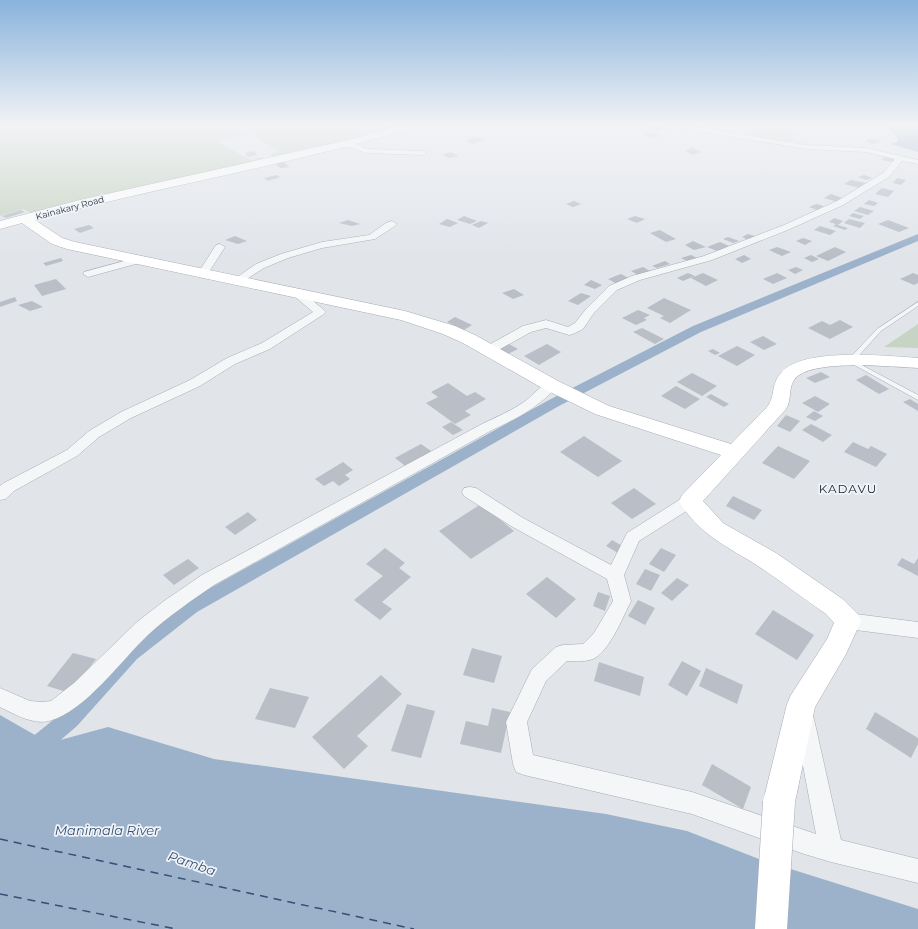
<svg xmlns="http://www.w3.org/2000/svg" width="918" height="929" font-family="Montserrat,sans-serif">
<rect width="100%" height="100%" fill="#e1e5ea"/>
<g fill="#c7d4c3">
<polygon points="0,125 402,125 362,139 275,159 270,155 279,151 251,134 217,142 251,160 263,157 266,161 33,214 23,209 0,216"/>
<polygon points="728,125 810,125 802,127 791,143 741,135 748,130"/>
<polygon points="918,324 918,348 884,347"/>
</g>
<g fill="#9cb2ca">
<polygon points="897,125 918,125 918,152 891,144 898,141 897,137 888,127"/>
<polygon points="0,715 49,743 108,727 214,759 606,814 687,831 759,859 918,909 918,929 0,929"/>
</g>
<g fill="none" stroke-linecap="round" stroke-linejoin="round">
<polygon fill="#9cb2ca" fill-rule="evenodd" points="918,234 918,241 701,332 559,406 197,612 137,659 77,726 8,785 0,788 0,763 63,712 123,647 185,602 549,400 693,326"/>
<g stroke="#335076" stroke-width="1.5" stroke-dasharray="8 6" stroke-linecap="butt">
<polyline points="0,839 414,929"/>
<polyline points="0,894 176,929"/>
</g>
</g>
<g fill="#b9bec7">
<polygon points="656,125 664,126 668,128 659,131 649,128"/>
<polygon points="650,132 661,135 655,138 643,135"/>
<polygon points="477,137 485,140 472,144 465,140"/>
<polygon points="867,139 876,139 882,142 873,144 867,142"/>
<polygon points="692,148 702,152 693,155 685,151"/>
<polygon points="254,151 257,155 248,157 245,153"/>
<polygon points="451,152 459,156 449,158 442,155"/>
<polygon points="886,156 897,159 892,162 881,160"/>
<polygon points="284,162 289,167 280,168 276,164"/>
<polygon points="277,175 280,177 268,181 264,178"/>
<polygon points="864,175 872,178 866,180 858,177"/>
<polygon points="897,178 906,180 901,185 893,183"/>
<polygon points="851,180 866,183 860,188 844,184"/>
<polygon points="882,188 894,191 888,197 875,194"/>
<polygon points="831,194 845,199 838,202 824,198"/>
<polygon points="869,200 878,203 874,206 864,204"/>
<polygon points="574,201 581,204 573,207 566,204"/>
<polygon points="816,204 824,206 817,210 809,207"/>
<polygon points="860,207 874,211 868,215 854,211"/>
<polygon points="21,210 25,212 6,218 2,216"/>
<polygon points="853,213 864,216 860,219 849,216"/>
<polygon points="464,216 477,221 470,224 457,220"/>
<polygon points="635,216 645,219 637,223 627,219"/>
<polygon points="834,218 843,221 838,225 848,228 845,230 833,226 836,224 829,222"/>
<polygon points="447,219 458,223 450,227 439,224"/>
<polygon points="849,219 865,223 860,228 844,223"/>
<polygon points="348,220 360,224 352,226 339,223"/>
<polygon points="888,220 909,228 899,232 878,224"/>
<polygon points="481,221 488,223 479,228 472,225"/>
<polygon points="89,225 94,228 80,233 74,229"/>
<polygon points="820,226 836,231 830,235 814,230"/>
<polygon points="660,230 676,239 666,242 650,233"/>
<polygon points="748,234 755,236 749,240 742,237"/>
<polygon points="235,236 247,241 238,244 225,240"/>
<polygon points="728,237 739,241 733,243 723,239"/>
<polygon points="803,238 812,241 805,245 796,241"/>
<polygon points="693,241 706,247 694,250 685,245"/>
<polygon points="720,242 729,246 717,251 707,247"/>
<polygon points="777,247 791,252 782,256 769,250"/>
<polygon points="835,247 846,252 828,261 816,256"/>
<polygon points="691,255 697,258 687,261 681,258"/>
<polygon points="744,255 751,259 742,263 735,259"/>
<polygon points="811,255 819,259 812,262 804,258"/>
<polygon points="61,258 63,261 46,266 43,263"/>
<polygon points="665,261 670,264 657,268 652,266"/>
<polygon points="643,267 650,271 638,275 631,271"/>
<polygon points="796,267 803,270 795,274 788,270"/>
<polygon points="688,273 695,276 683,281 677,278"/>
<polygon points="703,273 718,280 706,286 691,278"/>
<polygon points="777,273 787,278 773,284 763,279"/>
<polygon points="913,273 918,275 918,283 914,285 900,279"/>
<polygon points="621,274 630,279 617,284 608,279"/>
<polygon points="56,279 66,289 42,296 34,285"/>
<polygon points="591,280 602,285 595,289 584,285"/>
<polygon points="514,289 524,295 513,299 502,293"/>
<polygon points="581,293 591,296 578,305 568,301"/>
<polygon points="15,297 17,301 0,307 0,302"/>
<polygon points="664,298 691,310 670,323 660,318 664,316 647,308"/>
<polygon points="32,301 43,307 30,311 18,305"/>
<polygon points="638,310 650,315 644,318 647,320 636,325 622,318"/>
<polygon points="455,317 472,325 464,330 447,322"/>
<polygon points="840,320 853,327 830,339 808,328 822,321 830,325"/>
<polygon points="642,328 664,339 655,344 633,332"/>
<polygon points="763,336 777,344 764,350 750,342"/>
<polygon points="507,343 518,349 508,354 497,348"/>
<polygon points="547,344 561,352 539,365 524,356"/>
<polygon points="737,346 755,355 737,366 718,356"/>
<polygon points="713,349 720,353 715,355 708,351"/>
<polygon points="821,372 830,377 815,383 806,378"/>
<polygon points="692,373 717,386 702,396 677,382"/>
<polygon points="866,375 889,389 879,394 856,380"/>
<polygon points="448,383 467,396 475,392 486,399 465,411 471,415 455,424 426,403 438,397 431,392"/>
<polygon points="676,386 700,399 685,409 661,396"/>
<polygon points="711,394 729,404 724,407 706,397"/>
<polygon points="815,396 830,404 818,412 802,403"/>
<polygon points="910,399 918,404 918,411 903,402"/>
<polygon points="814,411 823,416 815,421 806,417"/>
<polygon points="786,415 800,421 790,432 777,426"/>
<polygon points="451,422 463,430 453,435 442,427"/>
<polygon points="811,424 832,435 823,442 802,430"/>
<polygon points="584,436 622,461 598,477 560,452"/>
<polygon points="853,442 868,449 871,446 887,454 876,467 844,452"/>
<polygon points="421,444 434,453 408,468 395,458"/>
<polygon points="778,446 810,461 794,479 762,463"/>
<polygon points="343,462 353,470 345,475 350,479 339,486 333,481 324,486 315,479"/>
<polygon points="634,488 656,504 632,519 611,503"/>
<polygon points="733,496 762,510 754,520 726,506"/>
<polygon points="481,504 514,531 471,559 439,531"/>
<polygon points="248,512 257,520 235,535 225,527"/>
<polygon points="612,540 624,547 618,553 606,546"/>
<polygon points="385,548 405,563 399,568 411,577 382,602 392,609 380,620 354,600 383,576 366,564"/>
<polygon points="661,548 676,555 664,572 649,564"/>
<polygon points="902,558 914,564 918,558 918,576 897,565"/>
<polygon points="188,559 199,568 174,585 163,575"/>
<polygon points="645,569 660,575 651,591 636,584"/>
<polygon points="547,577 576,599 556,618 526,594"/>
<polygon points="677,578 689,585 672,601 661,593"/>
<polygon points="598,592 610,596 605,611 593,606"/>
<polygon points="638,600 655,608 645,625 628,616"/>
<polygon points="773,610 814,635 797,660 755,634"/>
<polygon points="472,648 502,656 494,683 463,675"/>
<polygon points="73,653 96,659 70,693 47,686"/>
<polygon points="682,661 701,671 687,696 668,685"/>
<polygon points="599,662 644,677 640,696 594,681"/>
<polygon points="706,668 743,685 737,704 699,686"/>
<polygon points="381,675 402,694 357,736 368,746 344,769 312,737"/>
<polygon points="270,688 309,697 295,728 255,719"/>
<polygon points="407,704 435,711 421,758 391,751"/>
<polygon points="492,708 510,712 501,753 460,744 466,721 488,726"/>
<polygon points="875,712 918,738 918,744 911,758 866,729"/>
<polygon points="712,764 751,787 743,809 702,785"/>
</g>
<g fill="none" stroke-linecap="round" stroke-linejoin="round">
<g stroke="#a6acb4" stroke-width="1">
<polygon id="service" points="918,302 918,306 881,331 854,361 918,395 918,400 847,361 877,329"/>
</g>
<g stroke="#a6acb4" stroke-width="1">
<g id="minor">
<polygon points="663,125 683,125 806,145 866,148 918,160 918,164 902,161 889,177 843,205 790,229 712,260 640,280 617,290 594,313 583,329 573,334 569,335 546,328 531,332 493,353 485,353 483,350 485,347 523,326 546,320 568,327 575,323 586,309 609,286 632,276 704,256 784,225 837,201 883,173 895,159 866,152 806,149"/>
<polygon points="345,142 351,142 367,149 423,151 427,153 423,155 366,153 345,146"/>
<polygon points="392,221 397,224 395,226 375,239 322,248 288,258 264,268 242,282 238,283 233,280 256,264 281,254 322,242 369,235 386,223"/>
<polygon points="220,244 225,247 207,275 203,276 199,275 198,273 216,245"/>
<polygon points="139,257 143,258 144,260 143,262 88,277 83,274 84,272"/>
<polygon points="297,290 301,291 324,310 326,312 324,314 270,349 235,364 200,386 131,418 99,437 77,456 14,491 6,499 0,500 0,486 4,483 67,450 89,431 121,412 190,380 227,358 262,343 313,312 293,295 291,293 293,291"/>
<path d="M551 381 556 382 558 385 556 388C537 408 516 419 492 430L214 585C192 600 169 616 149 634 121 660 86 711 49 721 33 725 14 714 0 707V688L30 701 43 702 51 701 74 683 137 622 164 601 202 575 482 424C496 417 511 411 524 402 533 396 541 384 551 381Z"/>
<path d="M470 487 476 488 523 518 611 565 627 533 684 497 690 495 696 497 698 501 696 505 639 541 624 575 631 601C623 617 609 652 593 659 585 662 576 661 567 661L546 681 527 722 533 755 692 792 816 834 794 719 797 712 804 709 811 712 814 719 841 840 918 859V883L831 862 801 853 692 814 524 775 516 772 513 764 506 722 532 669 556 647 563 645 583 644 594 633 613 601 607 579 511 526 464 496 462 492 464 488Z"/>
<polygon points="848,613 918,622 918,638 848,629 841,626 839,621 841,616"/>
</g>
</g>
<g stroke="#a6acb4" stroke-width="1">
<path id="secondary" d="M400 125H417L416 127C291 165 161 186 35 220L62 238 75 242 405 311 455 326 475 335 558 381 609 406 731 444C740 434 750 425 759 415 762 412 767 408 769 404 775 395 771 384 781 373 801 347 887 356 918 358V368C893 367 808 358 794 380 788 389 792 400 786 409L703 501 723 523 776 553 844 600 857 613 861 621 846 654 815 707 795 802 790 813 779 818 768 813 763 802 787 704 791 695 827 639 834 623 826 614C803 598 781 581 758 566 727 546 699 535 679 501L682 495 721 455 595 414 544 389 463 343 443 334 401 320 67 249 52 244 22 223 0 229V221L80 200 353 139Z"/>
</g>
<use href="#service" fill="#f4f6f8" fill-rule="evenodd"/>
<use href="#minor" fill="#f4f6f8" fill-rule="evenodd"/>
<use href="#secondary" fill="#fff" fill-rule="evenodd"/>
<g stroke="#a6acb4" stroke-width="33" stroke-linecap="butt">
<polyline id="secondary-bridge" points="771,929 779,802"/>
</g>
<use href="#secondary-bridge" stroke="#fff" stroke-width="32"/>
</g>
<linearGradient id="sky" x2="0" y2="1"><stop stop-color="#89b3dc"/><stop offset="0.49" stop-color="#f2f3f6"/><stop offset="1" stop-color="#f2f3f6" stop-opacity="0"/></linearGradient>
<rect width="918" height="255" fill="url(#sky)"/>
<g text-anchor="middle" stroke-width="3.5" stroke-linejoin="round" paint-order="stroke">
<g font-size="9" fill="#293242" stroke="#f1f4f7">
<text transform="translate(70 208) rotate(-15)" y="3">Kainakary Road</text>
</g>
<g font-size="12" letter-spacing="1" fill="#1c2333" stroke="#f1f4f7">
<text x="848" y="493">KADAVU</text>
</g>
<g font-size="13" font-style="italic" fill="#335076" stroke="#f1f4f7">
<text x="107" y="835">Manimala River</text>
<text transform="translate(192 863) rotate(19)" y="5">Pamba</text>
</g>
</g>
</svg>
